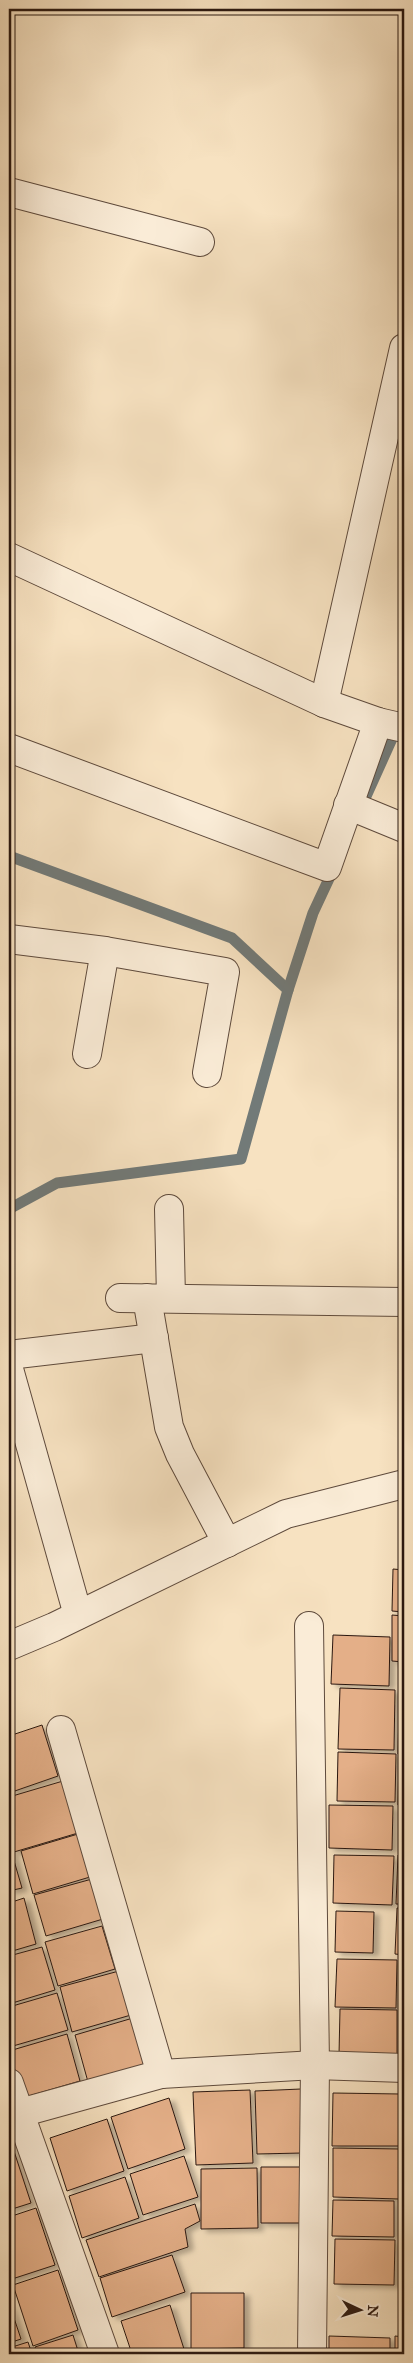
<svg xmlns="http://www.w3.org/2000/svg" width="413" height="2363" font-family="'IM FELL Great Primer',serif">
<defs>
<filter id="shadow"><feDropShadow dx="5.5" dy="3" stdDeviation="2.5" flood-color="#0004"/></filter>
</defs>
<rect width="100%" height="100%" fill="#f7e2c1"/>
<filter id="stains"><feTurbulence type="fractalNoise" baseFrequency=".004" numOctaves="4"/><feColorMatrix values="0 0 0 0 .2 0 0 0 0 .09 0 0 0 0 .02 0 0 0 .5 -.17"/></filter>
<radialGradient id="worn" r=".72"><stop offset=".6" stop-color="#630" stop-opacity="0"/><stop offset="1" stop-color="#630" stop-opacity=".3"/></radialGradient>
<g fill="none" stroke-linecap="round" stroke-linejoin="round">
<g stroke="#727a78" stroke-width="11">
<polyline points="363,803 404,712"/>
<polyline points="9,856 232,938 288,990 241,1159 57,1183 9,1209"/>
<polyline points="288,990 313,913 334,868"/>
</g>
</g>
<g fill="#e4af88" stroke="#2b1810" filter="url(#shadow)">
<polygon points="393,1569 404,1570 404,1612 392,1611"/>
<polygon points="392,1615 404,1616 404,1662 392,1661"/>
<polygon points="333,1635 390,1637 389,1686 331,1684"/>
<polygon points="400,1666 404,1666 404,1707 399,1707"/>
<polygon points="340,1688 395,1690 394,1750 338,1749"/>
<polygon points="399,1709 404,1709 404,1754 398,1754"/>
<polygon points="42,1725 58,1776 9,1793 9,1736"/>
<polygon points="338,1752 396,1754 395,1802 337,1801"/>
<polygon points="399,1757 404,1757 404,1805 398,1805"/>
<polygon points="63,1781 78,1833 14,1852 9,1832 9,1797"/>
<polygon points="329,1805 393,1806 392,1850 329,1848"/>
<polygon points="78,1834 90,1877 33,1894 21,1851"/>
<polygon points="10,1847 22,1888 9,1891 9,1848"/>
<polygon points="334,1855 394,1856 392,1905 333,1903"/>
<polygon points="398,1855 404,1855 404,1904 396,1904"/>
<polygon points="92,1879 103,1919 46,1936 34,1895"/>
<polygon points="24,1898 36,1944 9,1952 9,1903"/>
<polygon points="397,1908 404,1908 404,1955 395,1954"/>
<polygon points="336,1911 374,1912 373,1953 335,1952"/>
<polygon points="102,1926 115,1969 58,1986 45,1942"/>
<polygon points="42,1947 55,1990 9,2004 9,1956"/>
<polygon points="404,1958 404,2004 403,2004"/>
<polygon points="337,1959 397,1960 396,2008 335,2007"/>
<polygon points="119,1971 131,2015 72,2032 60,1987"/>
<polygon points="57,1993 68,2030 13,2046 9,2031 9,2007"/>
<polygon points="340,2009 397,2010 397,2056 339,2055"/>
<polygon points="402,2009 404,2009 404,2057 401,2057"/>
<polygon points="133,2018 146,2066 88,2082 75,2035"/>
<polygon points="67,2034 80,2081 22,2098 9,2051"/>
<polygon points="301,2089 302,2153 257,2154 255,2091"/>
<polygon points="250,2090 253,2163 196,2165 193,2092"/>
<polygon points="333,2093 400,2094 399,2146 332,2146"/>
<polygon points="404,2095 404,2145 403,2145"/>
<polygon points="169,2098 185,2149 128,2169 111,2117"/>
<polygon points="107,2119 124,2171 67,2191 50,2138"/>
<polygon points="10,2139 31,2203 9,2210 9,2140"/>
<polygon points="333,2148 400,2149 399,2199 333,2197"/>
<polygon points="403,2148 404,2148 404,2193 402,2193"/>
<polygon points="184,2156 198,2197 143,2215 130,2174"/>
<polygon points="261,2167 304,2167 305,2223 261,2223"/>
<polygon points="257,2168 258,2228 201,2229 201,2169"/>
<polygon points="125,2177 139,2218 82,2238 69,2196"/>
<polygon points="402,2195 404,2195 404,2240 401,2239"/>
<polygon points="333,2200 394,2201 394,2237 332,2236"/>
<polygon points="195,2204 200,2221 185,2229 188,2247 99,2277 86,2240"/>
<polygon points="36,2208 55,2265 9,2280 9,2217"/>
<polygon points="335,2239 395,2240 394,2285 334,2284"/>
<polygon points="404,2245 404,2287 403,2287"/>
<polygon points="172,2255 185,2292 112,2317 100,2278"/>
<polygon points="58,2270 78,2330 33,2346 13,2285"/>
<polygon points="401,2290 404,2290 404,2333 400,2333"/>
<polygon points="191,2293 244,2293 244,2348 191,2349"/>
<polygon points="9,2303 21,2339 9,2343"/>
<polygon points="170,2305 184,2349 168,2354 132,2354 121,2321"/>
<polygon points="73,2335 79,2354 38,2354 35,2347"/>
<polygon points="329,2336 390,2338 390,2354 329,2354"/>
<polygon points="395,2336 404,2337 404,2354 395,2354"/>
<polygon points="28,2342 32,2354 9,2354 9,2348"/>
</g>
<g fill="none" stroke-linecap="round" stroke-linejoin="round">
<g stroke="#5e4a3c" stroke-width="30">
<g id="minor">
<polyline points="9,192 200,242"/>
<polyline points="9,557 324,703 378,722 404,728"/>
<polyline points="324,703 404,348"/>
<polyline points="9,748 327,867 378,722"/>
<polyline points="348,805 404,828"/>
<polyline points="9,939 105,951 225,972 207,1073"/>
<polyline points="87,1054 105,951"/>
<polyline points="169,1209 171,1298"/>
<polyline points="120,1298 404,1302"/>
<polyline points="147,1298 169,1427 180,1454 227,1543"/>
<polyline points="9,1355 154,1338"/>
<polyline points="9,1369 78,1615"/>
<polyline points="309,1626 315,2065 312,2354"/>
<polyline points="9,1646 54,1627 286,1514 404,1484"/>
<polyline points="61,1730 161,2074"/>
<polyline points="9,2083 105,2354"/>
<polyline points="9,2116 161,2074 315,2065 404,2068"/>
</g>
</g>
<use href="#minor" stroke="#faecd7" stroke-width="28"/>
</g>
<rect width="413" height="2363" fill="none" stroke="#f7e2c1" stroke-width="30"/>
<rect x="10" y="10" width="393" height="2343" fill="none" stroke="#2b1810" stroke-width="2.5"/>
<rect x="15" y="15" width="383" height="2333" fill="none" stroke="#2b1810"/>
<g transform="translate(360 2310) rotate(94)" stroke="#faecd7" stroke-width="4" paint-order="stroke">
<path d="M0-4L9 19L0 12L-9 19Z" fill="#2b1810"/>
<text y="-8" font-size="14" font-weight="bold" text-anchor="middle" fill="#2b1810">N</text>
</g>
<rect width="100%" height="100%" filter="url(#stains)"/>
<rect width="100%" height="100%" fill="url(#worn)"/>
</svg>
